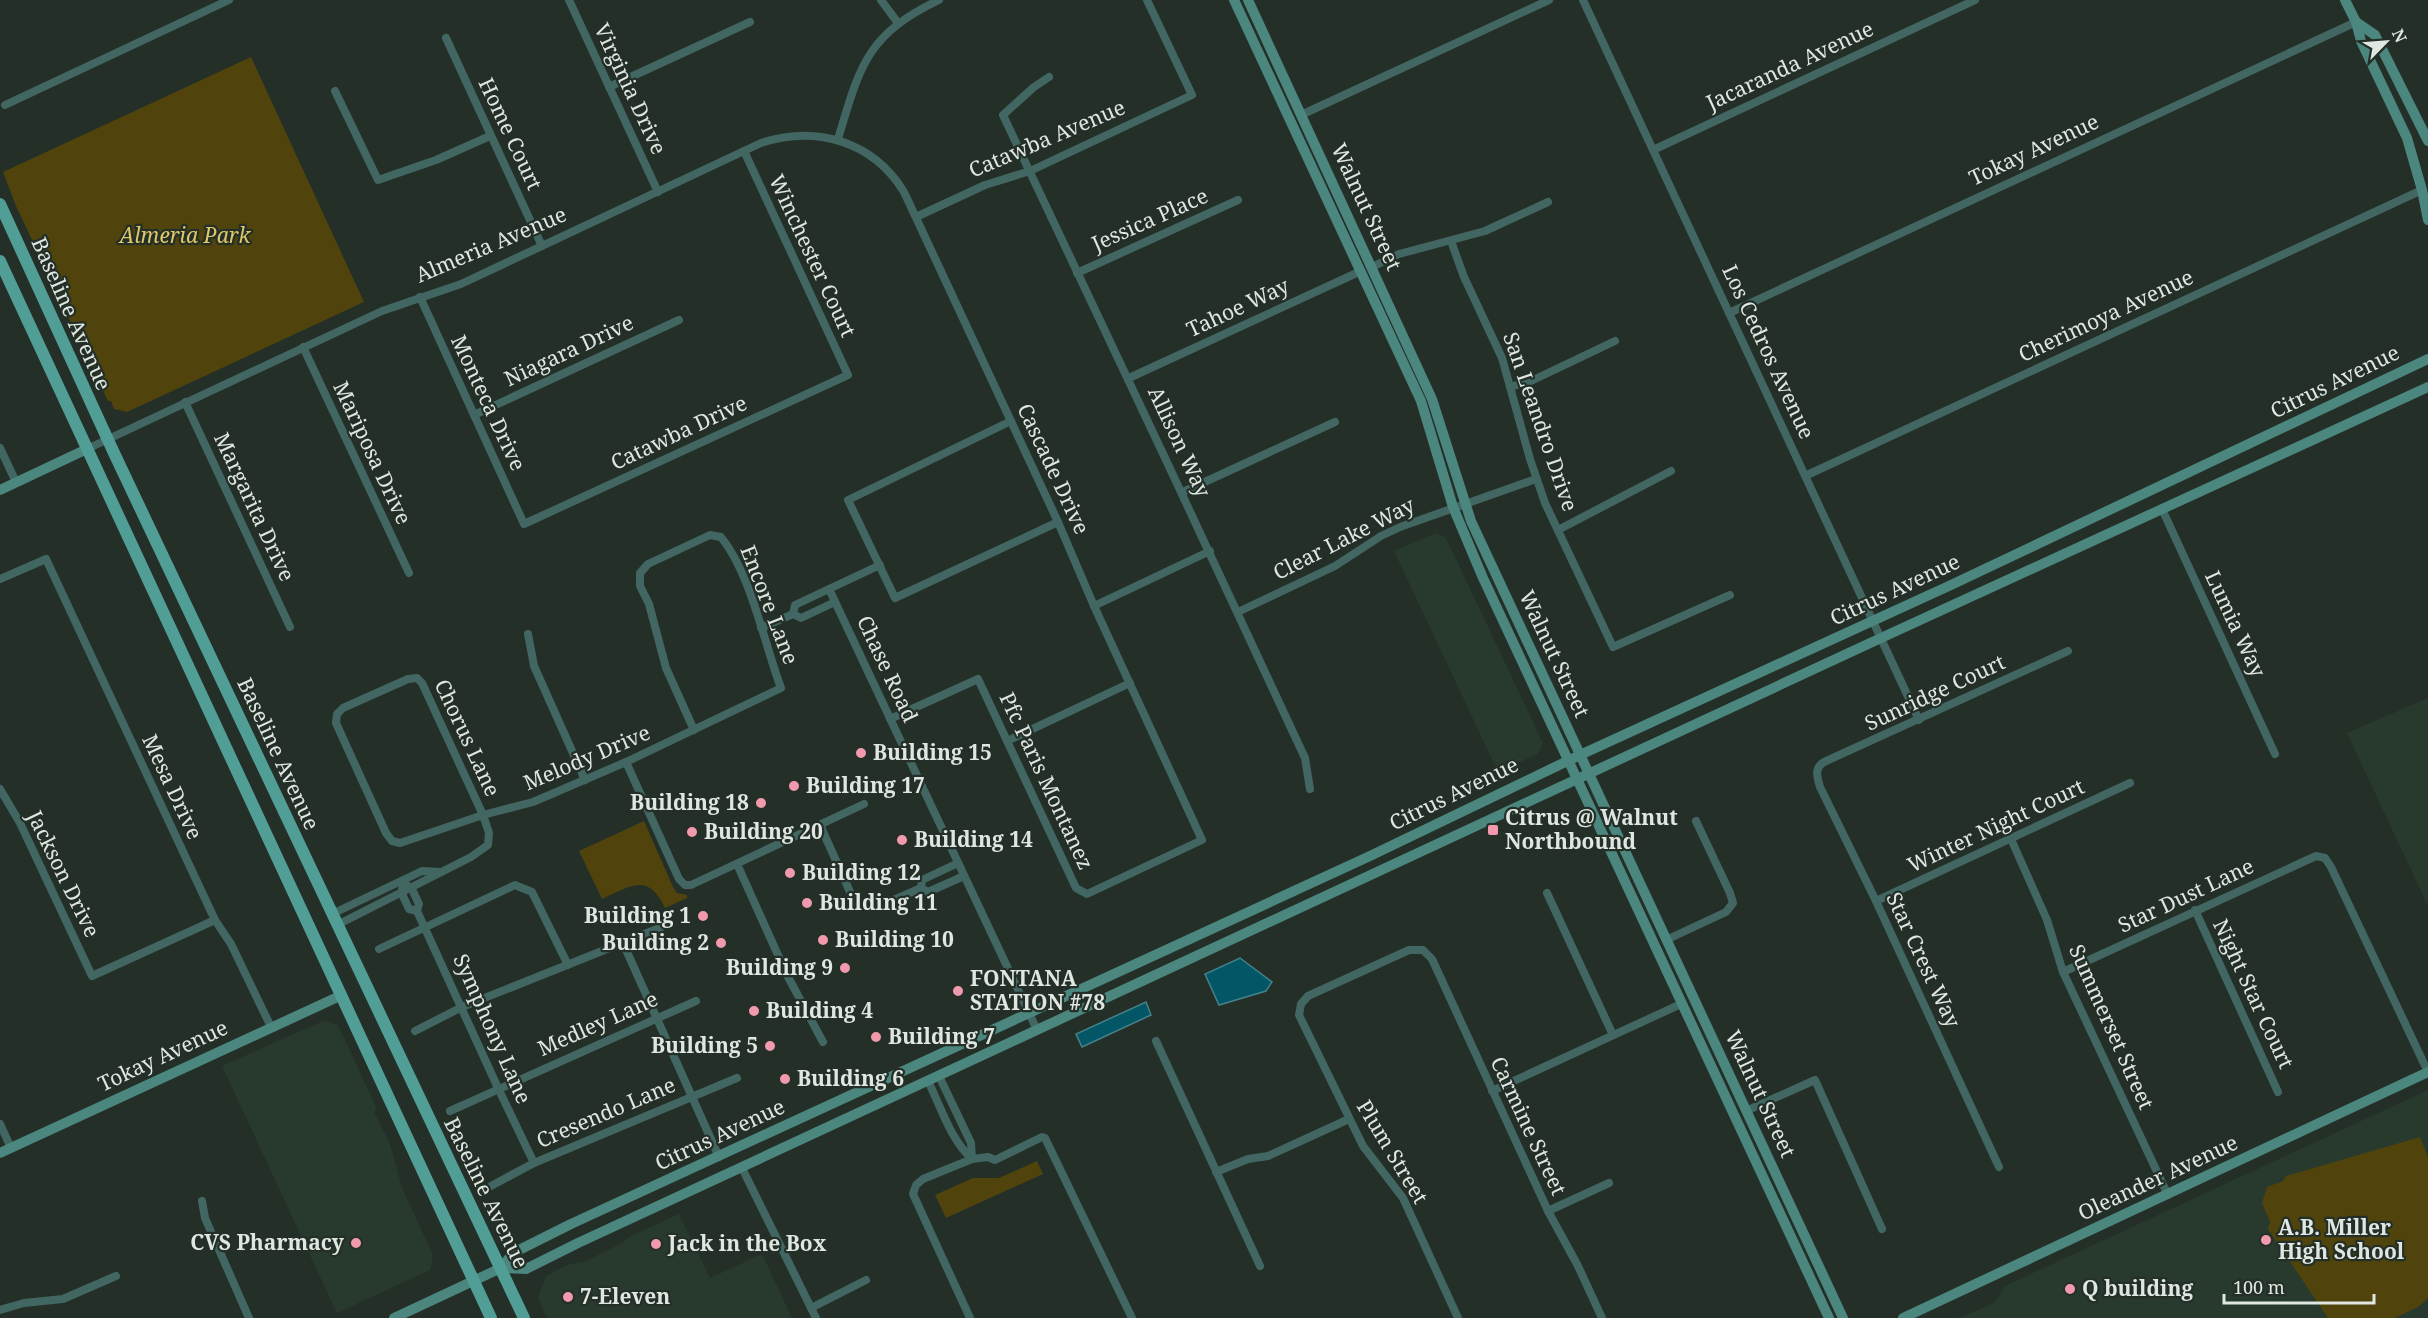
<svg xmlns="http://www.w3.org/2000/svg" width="2428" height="1318" font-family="'Noto Serif',serif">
<rect width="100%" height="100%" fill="#242f28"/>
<g fill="#283a2e">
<polygon points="1436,533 1446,538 1543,743 1538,754 1498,772 1394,551"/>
<polygon points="2428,698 2428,906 2347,733"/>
<polygon points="323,1021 338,1025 376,1107 374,1112 390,1144 402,1188 433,1255 430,1270 337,1313 222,1066"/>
<polygon points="2428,1090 2428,1318 1958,1318 1992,1304 1999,1297 2005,1286"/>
<polygon points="679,1214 710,1278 762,1254 792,1318 547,1318 538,1298 546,1276 569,1264 584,1262 622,1243 629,1237"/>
</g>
<g fill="#50440c">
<polygon points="251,57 364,302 127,412 114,409 111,401 108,401 16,206 3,172"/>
<path d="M644 821 673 887 677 893 687 895V898L665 908C648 872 631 886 602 899L579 851Z"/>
<polygon points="2420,1137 2428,1157 2428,1298 2418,1307 2395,1318 2328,1318 2268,1229 2270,1222 2262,1203 2267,1187 2283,1181 2286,1176"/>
<polygon points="1037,1161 1043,1174 946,1218 935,1195 973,1178 999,1178"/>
</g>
<g fill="#035666" stroke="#45828b" stroke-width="1.5">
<polygon points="1240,958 1272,982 1266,991 1219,1005 1205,974"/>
<polygon points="1146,1002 1151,1015 1082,1047 1076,1034"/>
</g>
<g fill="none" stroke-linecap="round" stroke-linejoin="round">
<g stroke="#426661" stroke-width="8">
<polyline points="569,0 658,192"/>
<polyline points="881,0 898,23"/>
<polyline points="1583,0 1919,720"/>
<polyline points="446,38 542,246"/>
<path d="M1049 77 1034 87 1003 115C1104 329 1206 543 1305 758L1310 789"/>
<polyline points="609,87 750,22"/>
<polyline points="335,91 378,180 436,160 490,136"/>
<polyline points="5,105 229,0"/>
<polyline points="1301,115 1549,0"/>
<path d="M838 139C860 66 866 35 939 0"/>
<polyline points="1653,150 1975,0"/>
<polyline points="916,217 985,185 1030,171 1192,95 1147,0"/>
<polyline points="1451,241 1464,277 1502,358 1530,459 1545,503 1613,647 1730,595"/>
<polyline points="1372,267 1399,254 1485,231 1548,202"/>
<polyline points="1077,273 1238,200"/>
<polyline points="420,297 524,524 848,375 744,151"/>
<polyline points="1729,313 2356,22"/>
<polyline points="303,347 409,573"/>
<polyline points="1129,378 1361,271"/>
<polyline points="1510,387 1531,381 1615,341"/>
<polyline points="185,402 290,627"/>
<polyline points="474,415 679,320"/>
<polyline points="1011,421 848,500 895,598 1058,522"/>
<polyline points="0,448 16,482"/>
<path d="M87 449 382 311 461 284 761 143C816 125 873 141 904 192L1058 522 1094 606 1202 840 1087 894 1076 888 978 679 890 719"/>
<polyline points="1805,476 2422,190"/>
<polyline points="1183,492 1335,422"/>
<polyline points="2162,509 2275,754"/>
<polyline points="1558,530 1671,471"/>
<polyline points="0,579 46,559 215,920 231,944 271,1027"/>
<polyline points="829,589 1037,1030"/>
<polyline points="1094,606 1210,551"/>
<polyline points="1238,612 1335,566 1381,536 1400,527 1536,479"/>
<polyline points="793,614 795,605 880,565"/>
<polyline points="761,628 793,614 801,618 835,602"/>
<polyline points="528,634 534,666 585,780"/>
<polyline points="1007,741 1130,683"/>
<polyline points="626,762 679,879 685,885 691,885 864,804"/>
<polyline points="0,789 20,823 92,976 215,920"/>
<polyline points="820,825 855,903 867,908 880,906 921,888"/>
<polyline points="2011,839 2047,920 2063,972 2168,1195"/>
<polyline points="737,864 787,975 823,1042"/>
<polyline points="402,881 412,889 419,904 417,911 498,1088 534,1163"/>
<polyline points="921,888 922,880 958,863"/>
<polyline points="921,888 928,892 964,876"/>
<polyline points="402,889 402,894 409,909 417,911"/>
<polyline points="1547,893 1613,1035"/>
<polyline points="1876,901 2130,783"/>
<polyline points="2195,910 2278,1092"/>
<polyline points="332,914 422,871 441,872"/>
<path d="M337 925 471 857 488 845 489 833 483 815 422 683 417 678 408 679 343 708 337 714 336 723 386 833 392 841 400 843 483 815 533 802 626 762 781 688C764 643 751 574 721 537L710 535 648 564 640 573V586L649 604 666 668 694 730"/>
<polyline points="1666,940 1726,912 1733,903 1730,893 1696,821"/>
<polyline points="623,943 719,1157"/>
<polyline points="379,949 515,885 532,892 568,965"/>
<polyline points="2063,972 2316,856 2325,858 2331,867 2428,1072"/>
<polyline points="415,1031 462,1007 662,927"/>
<polyline points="1156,1041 1260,1266"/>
<polyline points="939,1076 971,1143 972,1159"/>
<path d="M928 1081C941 1107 950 1139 972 1159"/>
<polyline points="1492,1091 1681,1004"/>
<polyline points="450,1111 696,1001"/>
<polyline points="1746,1111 1815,1080 1882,1229"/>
<polyline points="0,1124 11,1148"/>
<path d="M1999 1167 1876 901 1820 787C1817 777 1814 768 1824 762L2068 651"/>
<polyline points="742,1168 816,1318"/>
<polyline points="1216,1172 1248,1159 1268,1156 1349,1119"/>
<polyline points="491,1186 534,1163 737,1078"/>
<polyline points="202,1201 205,1218 249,1318"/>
<polyline points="1548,1211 1609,1183"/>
<polyline points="811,1308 866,1280"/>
<polyline points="0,1310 24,1303 63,1299 116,1276"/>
<polyline points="970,1318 913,1194 916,1185 923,1179 972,1159 988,1157 995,1160 1042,1137 1045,1138 1132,1318"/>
<polyline points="1458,1318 1403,1198 1363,1146 1299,1015 1301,1004 1308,996 1409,950 1423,950 1432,959 1548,1211 1578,1266 1602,1318"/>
</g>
<g stroke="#4b867f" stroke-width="10">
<polyline points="1234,0 1421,401 1453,507 1483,578 1829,1318"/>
<polyline points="1248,0 1432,399 1471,521 1843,1318"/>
<polyline points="2345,0 2356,22 2361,41 2407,138 2422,190 2428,220"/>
<polyline points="2356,22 2375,35 2428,141"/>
<polyline points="0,490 87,449"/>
<polyline points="0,1153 342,995"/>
<polyline points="501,1268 513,1253 571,1224 1370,856 1580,755 1951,585 2428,359"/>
<polyline points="394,1318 501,1268 526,1269 578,1243 1881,638 2428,387"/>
<polyline points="1903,1318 2428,1072"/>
</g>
<g stroke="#519e96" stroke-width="12">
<polyline points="0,204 114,453 524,1318"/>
<polyline points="0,261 491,1318"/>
</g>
</g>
<g fill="#f29aad" stroke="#242f28" stroke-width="2">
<circle cx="861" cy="753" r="6"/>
<circle cx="794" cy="786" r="6"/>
<circle cx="761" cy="803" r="6"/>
<rect x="1487" y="824" width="12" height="12" rx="3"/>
<circle cx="692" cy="832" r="6"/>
<circle cx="902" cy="840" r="6"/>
<circle cx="790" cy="873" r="6"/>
<circle cx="807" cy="903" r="6"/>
<circle cx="703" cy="916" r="6"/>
<circle cx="823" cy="940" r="6"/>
<circle cx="721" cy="943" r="6"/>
<circle cx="845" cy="968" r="6"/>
<circle cx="958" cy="991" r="6"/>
<circle cx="754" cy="1011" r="6"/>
<circle cx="876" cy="1037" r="6"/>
<circle cx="770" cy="1046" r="6"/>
<circle cx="785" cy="1079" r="6"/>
<circle cx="2266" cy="1240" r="6"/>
<circle cx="356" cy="1243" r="6"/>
<circle cx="656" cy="1244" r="6"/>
<circle cx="2070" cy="1289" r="6"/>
<circle cx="568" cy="1297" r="6"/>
</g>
<g text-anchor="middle" stroke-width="4.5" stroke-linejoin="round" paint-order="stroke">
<g font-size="21" fill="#e0e7e2" stroke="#242f28">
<text transform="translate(1790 66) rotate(-25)" y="7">Jacaranda Avenue</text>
<text transform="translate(630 89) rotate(65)" y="7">Virginia Drive</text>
<text transform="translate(510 134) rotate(65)" y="7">Home Court</text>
<text transform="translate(1047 139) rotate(-23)" y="7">Catawba Avenue</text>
<text transform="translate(2034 150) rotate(-25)" y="7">Tokay Avenue</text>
<text transform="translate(1366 207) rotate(65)" y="7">Walnut Street</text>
<text transform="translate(1150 220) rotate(-24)" y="7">Jessica Place</text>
<text transform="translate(491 245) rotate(-23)" y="7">Almeria Avenue</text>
<text transform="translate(812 256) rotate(65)" y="7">Winchester Court</text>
<text transform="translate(1238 308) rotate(-25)" y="7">Tahoe Way</text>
<text transform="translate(71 314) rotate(66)" y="7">Baseline Avenue</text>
<text transform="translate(2106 316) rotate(-25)" y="7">Cherimoya Avenue</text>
<text transform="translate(569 351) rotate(-25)" y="7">Niagara Drive</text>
<text transform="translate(1768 352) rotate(65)" y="7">Los Cedros Avenue</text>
<text transform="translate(2335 382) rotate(-26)" y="7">Citrus Avenue</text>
<text transform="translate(488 403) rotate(65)" y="7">Monteca Drive</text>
<text transform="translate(1540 422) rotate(71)" y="7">San Leandro Drive</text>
<text transform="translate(679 433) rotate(-25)" y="7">Catawba Drive</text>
<text transform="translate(1179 442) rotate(65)" y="7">Allison Way</text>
<text transform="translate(372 453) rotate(65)" y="7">Mariposa Drive</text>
<text transform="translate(1053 469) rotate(65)" y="7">Cascade Drive</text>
<text transform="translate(254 507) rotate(65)" y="7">Margarita Drive</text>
<text transform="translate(1344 539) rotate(-27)" y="7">Clear Lake Way</text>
<text transform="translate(1895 590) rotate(-25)" y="7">Citrus Avenue</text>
<text transform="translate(769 605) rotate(69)" y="7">Encore Lane</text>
<text transform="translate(2235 624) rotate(65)" y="7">Lumia Way</text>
<text transform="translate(1554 654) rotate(65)" y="7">Walnut Street</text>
<text transform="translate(887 669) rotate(65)" y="7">Chase Road</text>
<text transform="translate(1935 693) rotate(-25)" y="7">Sunridge Court</text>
<text transform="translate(467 738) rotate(65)" y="7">Chorus Lane</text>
<text transform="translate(278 754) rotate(65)" y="7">Baseline Avenue</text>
<text transform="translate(587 758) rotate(-23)" y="7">Melody Drive</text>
<text transform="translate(1046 781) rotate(65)" y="7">Pfc Paris Montanez</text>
<text transform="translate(172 787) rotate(65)" y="7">Mesa Drive</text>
<text transform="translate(1454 794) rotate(-26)" y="7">Citrus Avenue</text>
<text transform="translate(1996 826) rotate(-25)" y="7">Winter Night Court</text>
<text transform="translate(63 874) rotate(64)" y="7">Jackson Drive</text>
<text transform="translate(2186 896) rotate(-25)" y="7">Star Dust Lane</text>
<text transform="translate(1923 960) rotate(65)" y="7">Star Crest Way</text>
<text transform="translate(2253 994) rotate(65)" y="7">Night Star Court</text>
<text transform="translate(598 1024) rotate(-24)" y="7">Medley Lane</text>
<text transform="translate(2111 1027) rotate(66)" y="7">Summerset Street</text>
<text transform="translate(492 1029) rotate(66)" y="7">Symphony Lane</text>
<text transform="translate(163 1056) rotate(-25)" y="7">Tokay Avenue</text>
<text transform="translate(1760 1094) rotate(65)" y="7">Walnut Street</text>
<text transform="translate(606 1113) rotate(-23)" y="7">Cresendo Lane</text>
<text transform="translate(1528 1126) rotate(65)" y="7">Carmine Street</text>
<text transform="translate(720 1135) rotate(-25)" y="7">Citrus Avenue</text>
<text transform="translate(1392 1152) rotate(59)" y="7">Plum Street</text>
<text transform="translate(2158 1178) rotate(-25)" y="7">Oleander Avenue</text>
<text transform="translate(486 1193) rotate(64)" y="7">Baseline Avenue</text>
</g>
<g font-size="21" font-style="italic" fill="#e0c866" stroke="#242f28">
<text x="185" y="243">Almeria Park</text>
</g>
<g font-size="21" font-weight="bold" fill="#e0e7e2" stroke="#242f28" text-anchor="start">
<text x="873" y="760">Building 15</text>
<text x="806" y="793">Building 17</text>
<text x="749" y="810" text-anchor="end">Building 18</text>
<text x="1505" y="825">Citrus @ Walnut<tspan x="1505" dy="24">Northbound</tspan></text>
<text x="704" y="839">Building 20</text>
<text x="914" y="847">Building 14</text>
<text x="802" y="880">Building 12</text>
<text x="819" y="910">Building 11</text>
<text x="691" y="923" text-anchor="end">Building 1</text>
<text x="835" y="947">Building 10</text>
<text x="709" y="950" text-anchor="end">Building 2</text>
<text x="833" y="975" text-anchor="end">Building 9</text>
<text x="970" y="986">FONTANA<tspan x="970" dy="24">STATION #78</tspan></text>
<text x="766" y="1018">Building 4</text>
<text x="888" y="1044">Building 7</text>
<text x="758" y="1053" text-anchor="end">Building 5</text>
<text x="797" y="1086">Building 6</text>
<text x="2278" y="1235">A.B. Miller<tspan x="2278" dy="24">High School</tspan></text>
<text x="344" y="1250" text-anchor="end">CVS Pharmacy</text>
<text x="668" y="1251">Jack in the Box</text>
<text x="2082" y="1296">Q building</text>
<text x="580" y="1304">7-Eleven</text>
</g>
</g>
<g transform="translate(2386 42) rotate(65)" stroke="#242f28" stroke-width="4.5" paint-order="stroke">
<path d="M0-4.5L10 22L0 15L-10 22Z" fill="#e0e7e2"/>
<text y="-9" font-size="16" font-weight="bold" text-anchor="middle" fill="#e0e7e2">N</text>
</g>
<path d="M2224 1294v9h150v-9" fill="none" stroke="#e0e7e2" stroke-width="3"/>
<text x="2233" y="1294" font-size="18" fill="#e0e7e2" stroke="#242f28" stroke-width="4.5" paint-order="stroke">100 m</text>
</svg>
